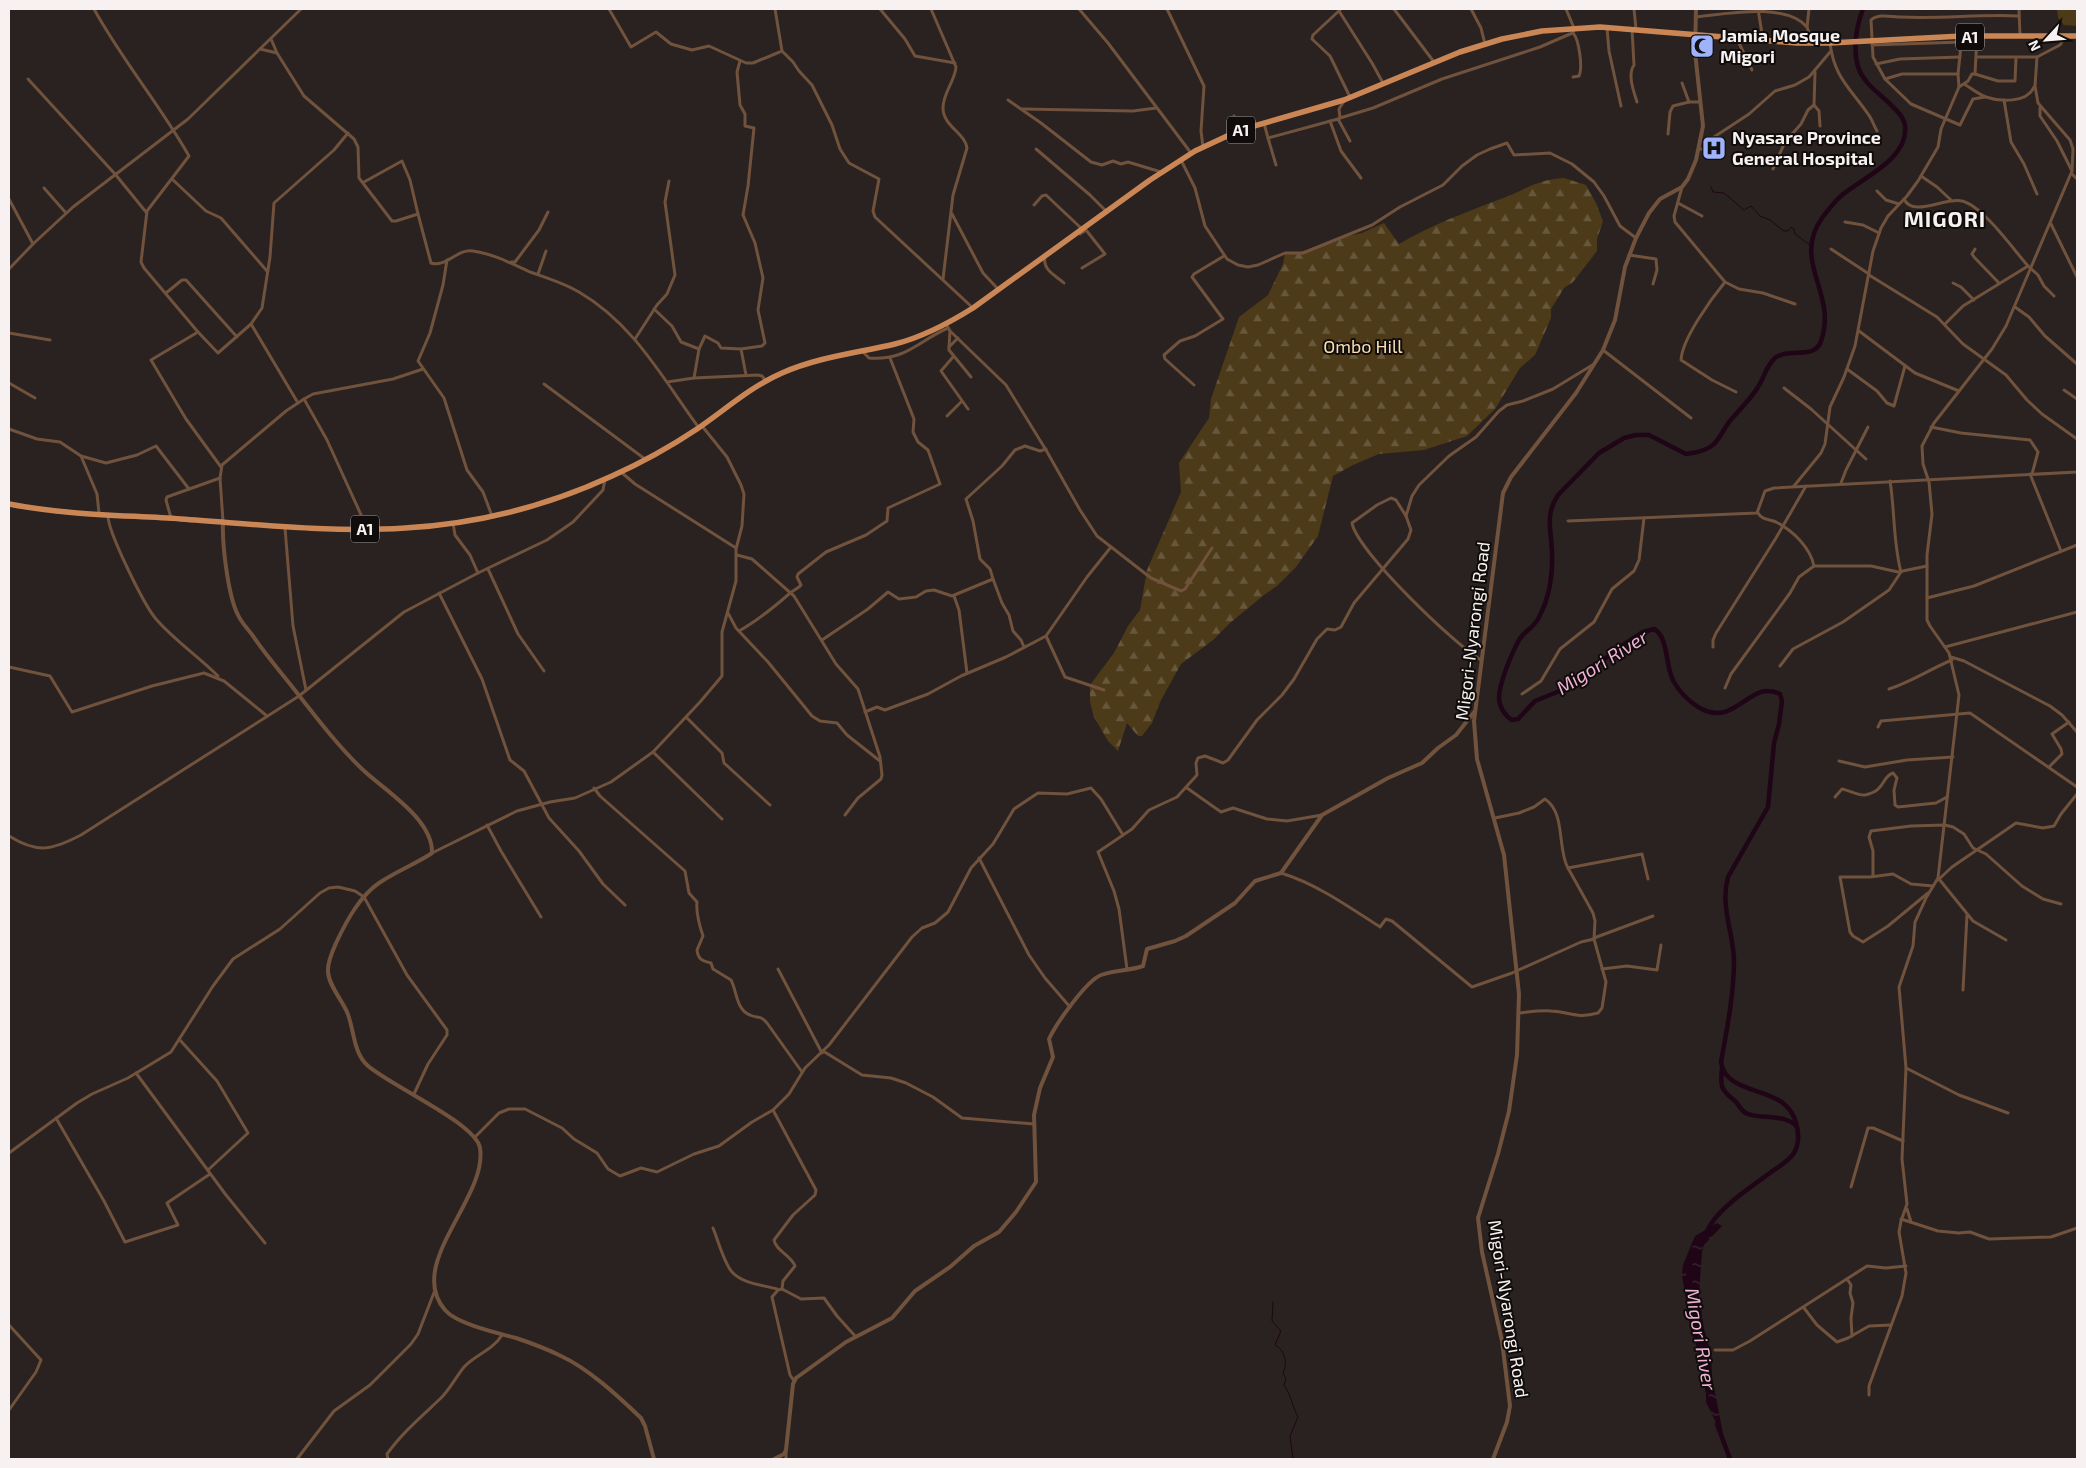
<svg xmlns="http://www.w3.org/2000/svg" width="2086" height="1468" font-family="'Exo 2',sans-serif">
<defs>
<pattern id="forest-firs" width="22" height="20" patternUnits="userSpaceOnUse" patternTransform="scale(1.25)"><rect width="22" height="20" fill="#4c3a19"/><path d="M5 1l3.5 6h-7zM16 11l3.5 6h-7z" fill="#67573b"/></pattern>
<pattern id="water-ripples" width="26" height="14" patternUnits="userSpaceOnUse" patternTransform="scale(1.25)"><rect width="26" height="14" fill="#1f0516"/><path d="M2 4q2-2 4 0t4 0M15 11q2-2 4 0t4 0" fill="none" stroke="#402a38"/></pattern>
</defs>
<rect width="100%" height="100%" fill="#292220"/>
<path fill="url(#forest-firs)" d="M1564 178 1586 185 1596 203 1603 221 1597 239V251L1573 282 1564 288 1551 309V318L1535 355 1520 368 1495 409 1467 436 1424 450 1379 454 1353 465 1333 476 1318 536 1296 567 1277 586 1264 595 1230 623 1213 640 1181 664 1160 702 1152 723 1142 736H1138L1127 723 1118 751 1108 741 1094 717 1090 702V685L1114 653 1128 626 1140 610 1147 570 1181 492 1179 463 1209 418 1211 399 1239 317 1268 295 1283 264 1285 253H1297L1348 236 1362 233 1384 223 1399 244C1431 225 1464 213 1498 200 1524 191 1534 180 1564 178Z"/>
<polygon fill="#4c3a19" points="2057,9 2077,9 2077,26 2064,25 2058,18"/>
<polygon fill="url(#water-ripples)" points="1717,1223 1722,1226 1704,1245 1702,1252 1699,1295 1704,1329 1711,1352 1712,1377 1724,1439 1706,1402 1706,1394 1699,1365 1695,1340 1692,1336 1682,1276 1683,1265 1695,1236"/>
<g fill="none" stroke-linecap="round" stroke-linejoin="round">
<g stroke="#1f0516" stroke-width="1">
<polyline points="1711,187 1713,192 1724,193 1744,210 1751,206 1760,216 1770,220 1784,231 1788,231 1791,227 1794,229 1795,234 1810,245"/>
<path d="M1273 1302 1272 1321 1281 1331 1275 1345C1285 1350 1288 1363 1283 1373L1286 1379 1284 1385C1291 1395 1292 1406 1298 1417L1290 1436 1293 1459"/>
</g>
<g stroke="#1f0516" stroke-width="4.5">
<path d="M1722 1069C1720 1086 1721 1090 1734 1100 1739 1104 1741 1112 1748 1114 1762 1119 1787 1114 1797 1127"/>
<path d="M1707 1232C1714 1211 1752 1186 1770 1173 1778 1167 1789 1161 1794 1153 1799 1144 1799 1133 1796 1123 1794 1115 1791 1110 1784 1104 1766 1088 1725 1091 1721 1062 1727 1029 1734 994 1734 960 1733 931 1720 906 1728 877L1768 807 1774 743 1779 724 1782 701 1780 694C1749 678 1736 730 1698 707 1689 701 1679 691 1674 682 1665 668 1669 637 1654 629L1643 632 1620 647 1567 688 1535 701 1518 719 1512 720C1505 716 1499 706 1499 698 1499 683 1512 653 1519 640 1524 631 1535 627 1539 617 1549 599 1553 575 1552 554 1552 532 1544 516 1558 495L1599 453 1624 438 1636 435H1649L1686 454C1695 453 1707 451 1714 444 1720 438 1724 429 1729 422 1738 411 1750 400 1758 387 1764 378 1766 366 1775 358 1789 347 1815 360 1821 341 1838 293 1791 262 1822 218 1828 210 1835 201 1842 195 1862 178 1909 159 1905 126 1904 116 1894 108 1888 102 1881 95 1872 89 1866 81 1850 63 1855 29 1863 9"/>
<polyline points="1717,1424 1730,1459"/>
</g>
<g stroke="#70523d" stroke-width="3">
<path d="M94 9C122 60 160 105 189 156L147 211 141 262 144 268 198 332 151 360 186 419 221 467"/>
<polyline points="609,9 631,47 656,32 671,44 692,50 709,46 746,63 753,63 782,51"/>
<polyline points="775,9 782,51 793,62 799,71 812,85 832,125 840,149 849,163 879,179 873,211 875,217 973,308"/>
<polyline points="880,9 905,39 915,56 955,63"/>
<path d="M931 9 956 67C955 81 943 93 943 108 943 126 965 133 967 148L953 195 943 279"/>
<polyline points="1079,9 1108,43 1191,153"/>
<polyline points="1167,9 1204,86 1201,131 1203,147"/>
<polyline points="1341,9 1313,35 1312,39 1330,56 1350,97"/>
<polyline points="1394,9 1434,62"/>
<polyline points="1471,9 1481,28 1485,44"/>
<polyline points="1634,9 1636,29"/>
<polyline points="1758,9 1763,40"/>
<polyline points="1809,9 1807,27 1812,42"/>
<polyline points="2019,9 2020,36"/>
<polyline points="1339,11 1372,63 1383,83"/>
<path d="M1696 17C1726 14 1785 2 1807 27"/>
<polyline points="1607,28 1609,51 1621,106"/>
<path d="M1632 29 1634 65C1627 75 1634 92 1637 102"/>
<path d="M1573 33C1579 39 1583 68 1579 76L1573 77"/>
<polyline points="271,39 277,53"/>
<polyline points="1737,39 1752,70"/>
<path d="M1830 43C1834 77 1850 88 1868 114 1872 119 1874 126 1877 131"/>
<polyline points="1872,45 1962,42"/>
<path d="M260 49 277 53 304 96 354 139 358 147 359 178 392 221H396L418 214 431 263C446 268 458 248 473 251 494 254 512 264 530 272 547 278 564 283 579 292 634 324 663 379 699 428"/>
<polyline points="1977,57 2037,57"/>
<polyline points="740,61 737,72 740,105 745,114 745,126 754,128 748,186 743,215 755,243 763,278 758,310 765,343 762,346 741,349 746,375"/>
<polyline points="1876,64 1900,59 1960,57"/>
<polyline points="1958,74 1962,36"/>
<polyline points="1975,74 1998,81 2015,81 2016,58"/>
<polyline points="28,79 115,174 146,212"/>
<polyline points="1885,79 1902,74 1958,74 1959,87"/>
<polyline points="1682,83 1689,102"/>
<path d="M1964 84C1971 88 1978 94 1986 97 2000 102 2027 103 2034 87"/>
<path d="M1985 97 1973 99 1960 125 1911 104 1885 79 1873 57 1871 20C1878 13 1892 17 1901 17 1941 19 1980 14 2019 16"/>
<polyline points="1008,100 1041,123 1091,162 1102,165 1113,161 1121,164 1128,162 1161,172"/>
<polyline points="2004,100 2011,142 2024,164 2037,194"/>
<polyline points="1344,101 1339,109 1340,118 1338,119 1350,141"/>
<polyline points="1814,105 1819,111 1820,126"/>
<polyline points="2040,108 2040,116 2057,141 2072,171"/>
<polyline points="1022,109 1133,111 1156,108"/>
<polyline points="1234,116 1239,130"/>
<polyline points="1340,118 1373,108 1442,79 1540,47 1570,34 1573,33 1574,28 1566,9"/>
<polyline points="1330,121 1341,151 1361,178"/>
<polyline points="1264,123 1268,138"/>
<polyline points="1668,134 1670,112 1673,106 1689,102 1700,102"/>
<polyline points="1036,149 1090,195 1106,211"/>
<polyline points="1700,149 1704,149 1711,139 1749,114 1775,91 1795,85 1809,77 1831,51"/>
<polyline points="1704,149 1704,154 1708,157 1722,157"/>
<polyline points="1181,160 1195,188 1205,226 1227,259 1238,265 1248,267 1258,265 1285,253 1303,253 1372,225 1400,207 1443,185 1462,166 1477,155 1490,149 1507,143 1514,155 1550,153 1572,164 1594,182 1604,196 1620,226 1636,238"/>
<polyline points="1276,165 1268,138 1338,119"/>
<polyline points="1773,169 1785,142 1801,124 1808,110 1814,105 1815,72"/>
<polyline points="2072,174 2077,179"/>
<polyline points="1921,176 1937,187 1951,200"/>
<polyline points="172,179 206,211 221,218 267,271"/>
<polyline points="364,182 402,161 410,180 418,214"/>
<path d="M1682 187 1674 216 1675 222 1725 282C1711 299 1682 339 1681 360L1712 380 1736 392"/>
<polyline points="44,188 66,213"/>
<polyline points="1877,191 1886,200 1899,204"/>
<polyline points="9,199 33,244"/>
<path d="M1904 199C1913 218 1945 197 1962 201 1983 206 2013 249 2028 266"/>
<polyline points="1678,203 1702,216"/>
<polyline points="1034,205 1042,196 1046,195 1082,229"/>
<polyline points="952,214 983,273 998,289"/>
<polyline points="1845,222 1863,225 1879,233"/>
<polyline points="2051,224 2077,277"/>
<polyline points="1080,234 1086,230 1105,254 1082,268"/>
<polyline points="1831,249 1869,274"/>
<polyline points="1975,249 1972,254 1974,257 1999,283"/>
<polyline points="1629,255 1656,259 1657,270 1653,284"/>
<path d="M1045 256C1042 270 1055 275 1064 283"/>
<polyline points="447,260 443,285 430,333 418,361 444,398 467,470 483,492 492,516"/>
<polyline points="511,262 515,262 539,230 548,212"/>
<polyline points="9,269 33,244 73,207 188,119 301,9"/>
<polyline points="538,274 546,251"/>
<polyline points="1869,275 1937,317 1963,344 2006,375 2027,400 2042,414 2077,439"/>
<polyline points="1725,282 1739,289 1763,293 1795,304"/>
<polyline points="1953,283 1961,287 1974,300"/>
<polyline points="166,293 182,280 186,280 237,337"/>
<polyline points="2015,307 2029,317 2045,336 2077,364"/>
<polyline points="654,309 672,326 681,342 699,349 705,336 718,343 721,348 741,349"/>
<polyline points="251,324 298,403"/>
<polyline points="946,324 950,331 1006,385 1046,450 1080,510 1097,536 1151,578 1181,591 1185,589 1212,548"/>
<polyline points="1945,324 1963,306 2028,266 2038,275 2044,286 2054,296"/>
<polyline points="1859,331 1915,373 1959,391"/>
<polyline points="198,332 218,353 251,324 262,308 270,257 274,203 334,150 348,133"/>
<polyline points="9,333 50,340"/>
<polyline points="958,338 949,347 949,350 971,377"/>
<polyline points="635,339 657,305 667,294 675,275 665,202 669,181"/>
<polyline points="949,347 950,331"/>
<polyline points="1603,350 1691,418"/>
<path d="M862 351 869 358C906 361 918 341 948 328"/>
<polyline points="953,357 941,371 968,409"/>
<polyline points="1847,369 1877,391 1887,403 1894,406 1905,366"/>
<polyline points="694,378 699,349"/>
<polyline points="667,382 694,378 758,375 762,376 766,381"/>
<polyline points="9,383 35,398"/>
<polyline points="544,384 645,459"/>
<polyline points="1194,385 1165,359 1164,355 1180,341 1195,336 1223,319 1192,277 1194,274 1224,256"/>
<polyline points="1784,388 1811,409 1866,459"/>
<polyline points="2064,390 2077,399"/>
<polyline points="304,399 313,394 393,379 423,369"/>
<polyline points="947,416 962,401"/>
<polyline points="1931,427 1961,433 2030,440 2038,452 2032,474"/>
<polyline points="9,429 37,439 60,442 81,456 106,463 137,455 156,446 189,489"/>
<polyline points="81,456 97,494 99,513"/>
<polyline points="621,472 635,484 736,548"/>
<polyline points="2030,474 2061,551"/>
<polyline points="1841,483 1846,470 1868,427"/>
<polyline points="1794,486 1821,453 1825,444 1830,407 1844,377 1855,346 1873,251 1881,228 1888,216 1907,196 1918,181 1938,147 1941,129 1959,87 1968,81 1972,74 1975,74 1977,37"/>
<path d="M1758 513C1762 520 1769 519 1776 522 1793 531 1810 547 1814 566H1871L1898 572 1927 566"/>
<path d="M108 516C108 532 144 605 156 619 174 640 198 656 218 676"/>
<polyline points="171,518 166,500 167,497 220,478"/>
<polyline points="223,521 220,478 222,465 286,411 304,399 327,440 367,528"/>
<polyline points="1568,521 1757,513 1765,491 1774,488 2077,472"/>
<polyline points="285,528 293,626 306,690"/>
<polyline points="737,555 752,559 794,596 836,664 858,689 880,757 882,775 881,779 858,798 845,815"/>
<polyline points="488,569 518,634 544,671"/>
<polyline points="478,573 547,540 573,522 603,490 605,479"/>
<polyline points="993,579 990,569 980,559 973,521 966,499 1002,466 1015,450 1025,446 1040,451 1046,449"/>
<polyline points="439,593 482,679 510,760 524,771 549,818 579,851 603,884 625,905"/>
<polyline points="954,596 959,610 967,673"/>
<polyline points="1927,598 1974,586 2077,545"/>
<polyline points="728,613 736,628 768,662 812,716 820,721 837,723 847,735 880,761"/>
<path d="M739 631C757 621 773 608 789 594 793 590 798 589 801 585L797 577 798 574 826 552 866 535 887 521 888 508 940 484 928 450 918 442 913 432 914 419 890 358"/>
<polyline points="822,640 868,609 888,592 899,599 916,597 926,591 934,590 952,596 993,579 1002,603 1009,615 1013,631 1021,640 1024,647"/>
<polyline points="1713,647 1713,640 1716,633 1776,538 1806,486"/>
<polyline points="1945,647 2077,612"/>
<polyline points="1951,657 1964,661 2050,706 2062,715 2077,732"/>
<path d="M1481 660C1455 645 1357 551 1352 523L1377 505 1391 498 1396 500 1406 516 1412 496 1419 485 1449 456 1476 437 1499 411 1507 405 1523 401 1553 389 1594 364"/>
<path d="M1780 666 1793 649 1843 622 1889 590 1901 572C1893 542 1895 512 1890 481"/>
<polyline points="9,667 50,676 72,712 152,686 204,673 224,681 267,716"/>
<polyline points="1725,688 1731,674 1790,593 1799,577 1814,566"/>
<path d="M1889 689C1911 682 1930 669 1952 660"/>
<polyline points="1104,690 1065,677 1046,636 1087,577 1111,547"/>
<polyline points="1522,694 1541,681 1560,649 1594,622 1612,589 1634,571 1639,560 1644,518"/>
<polyline points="865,712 877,707 885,710 928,694 961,676 1006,657 1046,636"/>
<polyline points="686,717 722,753 724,763 770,805"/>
<polyline points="1878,727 1881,721 1970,713 2077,787"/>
<polyline points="653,752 722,819"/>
<polyline points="1839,761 1865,767 1907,760 1953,757"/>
<polyline points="2049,767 2062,754 2061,749 2052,734 2069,722"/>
<path d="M594 788 600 796 685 871 689 893 697 902C696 911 700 927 703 936L697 950C698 959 702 961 711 963L713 969 731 980C737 991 736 1010 750 1015 758 1019 759 1014 767 1023L802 1072"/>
<polyline points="1187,788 1221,812 1233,808 1267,819 1287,821 1322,815"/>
<path d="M1835 797 1842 789C1848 790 1859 796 1865 795 1886 791 1881 777 1893 773L1897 778 1894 790 1895 805 1898 807 1936 803 1947 797"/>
<path d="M1495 818 1519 813 1534 807 1545 799C1566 813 1557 849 1568 868L1642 854 1648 879"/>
<polyline points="487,825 501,851 541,917"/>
<path d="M9 836C38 854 52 850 81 835L299 696 404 612 478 573 470 555 455 535 453 523"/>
<polyline points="432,853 517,811 550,802 575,798 611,782 653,752 700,702 722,676 722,632 736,581 736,549 742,526 744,494 741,485 727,457 702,426"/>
<polyline points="979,858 1029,955 1045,978 1070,1007"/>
<path d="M1281 873C1317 884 1349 907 1380 927L1386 919 1392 921 1472 987 1512 973 1581 942 1594 939"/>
<polyline points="1873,876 1873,851 1869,837 1871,831 1911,826 1945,825 1953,827 1964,834 1973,848 1986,854 2022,886 2043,899 2061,904"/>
<polyline points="1939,879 1973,921 2006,940"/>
<polyline points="1938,880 1952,867 2016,823 2043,828 2054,826 2061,814 2077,794"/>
<polyline points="1928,893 1888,926 1863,942 1853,936 1850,932 1840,877 1870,877 1893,874 1911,884 1933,886"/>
<polyline points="1594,938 1653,916"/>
<polyline points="778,969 822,1053"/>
<polyline points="1127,969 1119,909 1114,891 1098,852 1132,829 1149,810 1177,797 1197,775 1196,763 1198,758 1205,756 1223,763 1228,760 1257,720 1282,695 1294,679 1317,639 1327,629 1335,630 1341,627 1354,603 1408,539 1411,530 1406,516"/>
<polyline points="1602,969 1627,966 1657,970 1661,945"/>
<polyline points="1963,990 1967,915"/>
<path d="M1519 1013C1529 1012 1541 1010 1551 1011 1571 1012 1576 1019 1598 1013L1602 1008 1606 982 1594 939 1595 921 1593 913 1568 868"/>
<polyline points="179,1039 217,1081 248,1133 208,1170"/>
<polyline points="823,1051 862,1075 891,1078 906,1083 933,1097 962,1118 1034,1124"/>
<polyline points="1906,1068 1959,1095 2008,1113"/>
<polyline points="136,1073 226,1195 265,1243"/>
<polyline points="56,1118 104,1201 125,1242 178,1225 167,1203 210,1174"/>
<polyline points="475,1137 499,1113 509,1109 525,1109 562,1128 574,1139 597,1153 608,1169 620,1176 641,1168 657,1172 694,1154 719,1146 752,1122 773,1110"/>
<polyline points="9,1153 77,1103 92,1094 128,1078 171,1052 213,986 233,959 280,929 320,893 329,888 338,887 355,891 364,897 407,975 447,1030 447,1035 428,1064 414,1094"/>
<polyline points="1851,1187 1868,1128 1873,1128 1903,1141"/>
<polyline points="1907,1209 1911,1222"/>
<polyline points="1901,1219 1938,1231 1959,1233 1970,1232 1989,1239 2051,1237 2077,1228"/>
<path d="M713 1228C718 1240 724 1263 732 1272 743 1284 763 1285 777 1289"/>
<polyline points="1847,1279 1851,1285 1850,1293 1853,1303 1851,1318 1852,1336"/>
<path d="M782 1289 783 1281 795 1266C791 1255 776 1251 774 1240L793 1215 815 1195 816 1190 773 1110 789 1094 805 1068 829 1045 912 937 922 928 935 923 948 912 971 868 993 844 1014 809 1038 793 1067 794 1091 788 1101 799 1123 835"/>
<polyline points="782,1289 778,1290 772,1297 790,1375 794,1381"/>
<polyline points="782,1289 801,1299 824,1298 837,1316 856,1337"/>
<polyline points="1804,1308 1817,1325 1837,1342 1848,1338 1869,1326 1891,1325"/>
<polyline points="9,1325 41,1360 36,1372 9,1410"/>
<polyline points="1715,1350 1733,1350 1750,1341 1867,1266 1886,1268 1906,1266"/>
<polyline points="1869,1395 1869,1386 1902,1296 1906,1273 1899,1232 1901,1221 1907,1204 1902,1159 1906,1068 1899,987 1913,946 1915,922 1926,898 1938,878 1959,695 1949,653 1930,626 1927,620 1927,555 1932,514 1929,482 1923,464 1922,446 1934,423 1992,349 2006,326 2072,171 2073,149 2070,140 2038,103 2035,86 2037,57 2060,45 2065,37"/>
<polyline points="297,1459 334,1411 370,1385 411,1344 418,1334 435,1290"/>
<path d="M388 1459 387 1454C402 1433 422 1416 441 1398 450 1389 456 1377 464 1367 475 1355 493 1350 502 1335"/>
<polyline points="786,1459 786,1450"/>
</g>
<g stroke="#70523d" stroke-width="4">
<path d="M223 522C222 544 228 596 238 615 242 624 250 631 255 639 266 655 278 669 290 684 313 713 335 743 361 768 382 789 433 818 432 853L429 855C413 865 395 872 379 883 360 896 347 920 337 941 333 950 327 962 328 972 329 986 342 1000 347 1012 354 1028 353 1052 367 1065 387 1084 476 1123 480 1148 488 1198 405 1264 445 1310 457 1324 497 1333 516 1338 531 1343 547 1349 561 1356 589 1369 618 1396 641 1418L645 1426 654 1459"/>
<path d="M774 1459 784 1454 786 1450 793 1384 796 1378 846 1342 892 1318 915 1291 950 1267 974 1246 999 1232 1016 1212 1036 1182 1034 1115 1040 1088 1053 1057 1049 1039C1056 1024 1086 981 1101 975 1114 970 1129 971 1143 966L1147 949 1175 941 1186 936 1235 903 1255 881 1281 873 1322 815 1388 778 1422 763 1438 748 1456 735 1475 711"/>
<polyline points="1493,1459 1507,1422 1510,1406 1502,1341 1482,1252 1478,1218 1498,1154 1509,1111 1517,1055 1519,994 1504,855 1477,759 1474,721 1503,493 1511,477 1576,393 1603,350 1615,320 1625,267 1636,238 1649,213 1660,199 1682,187 1688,179 1696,160 1703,126 1695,52 1696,9"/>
</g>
<path stroke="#cb8656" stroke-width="5.5" d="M9 504C65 515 124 515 181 519 255 524 331 533 405 528 477 524 547 506 612 476 641 463 670 447 697 429 725 410 750 387 782 373 818 357 857 353 895 344 923 337 949 323 973 308L1150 180 1195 151 1240 130 1344 100 1460 52 1502 39 1542 31 1600 27 1797 43H1830L1962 36H2077"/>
</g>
<defs>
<g id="mosque-square" transform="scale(1.25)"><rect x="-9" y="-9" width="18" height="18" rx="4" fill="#9fb3fd" stroke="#0f0c0b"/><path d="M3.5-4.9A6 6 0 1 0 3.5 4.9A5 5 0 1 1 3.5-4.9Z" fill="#111"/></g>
<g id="hospital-square" transform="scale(1.25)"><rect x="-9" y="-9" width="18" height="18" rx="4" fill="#9fb3fd" stroke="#0f0c0b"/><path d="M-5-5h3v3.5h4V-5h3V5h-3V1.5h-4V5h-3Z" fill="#111"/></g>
</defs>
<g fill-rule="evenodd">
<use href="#mosque-square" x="1702" y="46"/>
<use href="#hospital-square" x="1714" y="148"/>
</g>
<g text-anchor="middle" stroke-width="4" stroke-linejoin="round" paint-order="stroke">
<g fill="#0f0c0b" stroke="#b1adac" stroke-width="1">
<rect x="1956" y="23.5" width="28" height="27" rx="4"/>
<rect x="1227" y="116.5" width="28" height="27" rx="4"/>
<rect x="351" y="515.5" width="28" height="27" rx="4"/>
</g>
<g font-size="16" font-weight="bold" fill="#f7f2f1">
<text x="1970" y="43">A1</text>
<text x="1241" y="136">A1</text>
<text x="365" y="535">A1</text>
</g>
<g font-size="18" font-weight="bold" fill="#f7f2f1" stroke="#0f0c0b" text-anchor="start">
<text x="1720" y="42">Jamia Mosque<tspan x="1720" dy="21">Migori</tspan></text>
<text x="1732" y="144">Nyasare Province<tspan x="1732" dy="21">General Hospital</tspan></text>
</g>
<g font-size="18" fill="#fbdeb0" stroke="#0f0c0b">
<text x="1363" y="353">Ombo Hill</text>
</g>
<g font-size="18" fill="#f7f2f1" stroke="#0f0c0b">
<text transform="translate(1473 631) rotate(-83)" y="6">Migori-Nyarongi Road</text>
<text transform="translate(1508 1309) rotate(81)" y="6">Migori-Nyarongi Road</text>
</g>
<g font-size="19" font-style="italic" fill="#efb2d5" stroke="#0f0c0b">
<text transform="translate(1602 662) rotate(-32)" y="7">Migori River</text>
<text transform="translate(1701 1339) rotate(80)" y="7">Migori River</text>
</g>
<g font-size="22" font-weight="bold" letter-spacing="1" fill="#f7f2f1" stroke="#0f0c0b">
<text x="1945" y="227">MIGORI</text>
</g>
</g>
<rect width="2086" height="1468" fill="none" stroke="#f7f2f1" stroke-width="20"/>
<g transform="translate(2046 40) rotate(244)" stroke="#0f0c0b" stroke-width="4" paint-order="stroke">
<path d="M0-4L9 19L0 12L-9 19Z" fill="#f7f2f1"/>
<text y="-8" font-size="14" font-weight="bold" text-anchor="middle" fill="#f7f2f1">N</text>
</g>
</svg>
